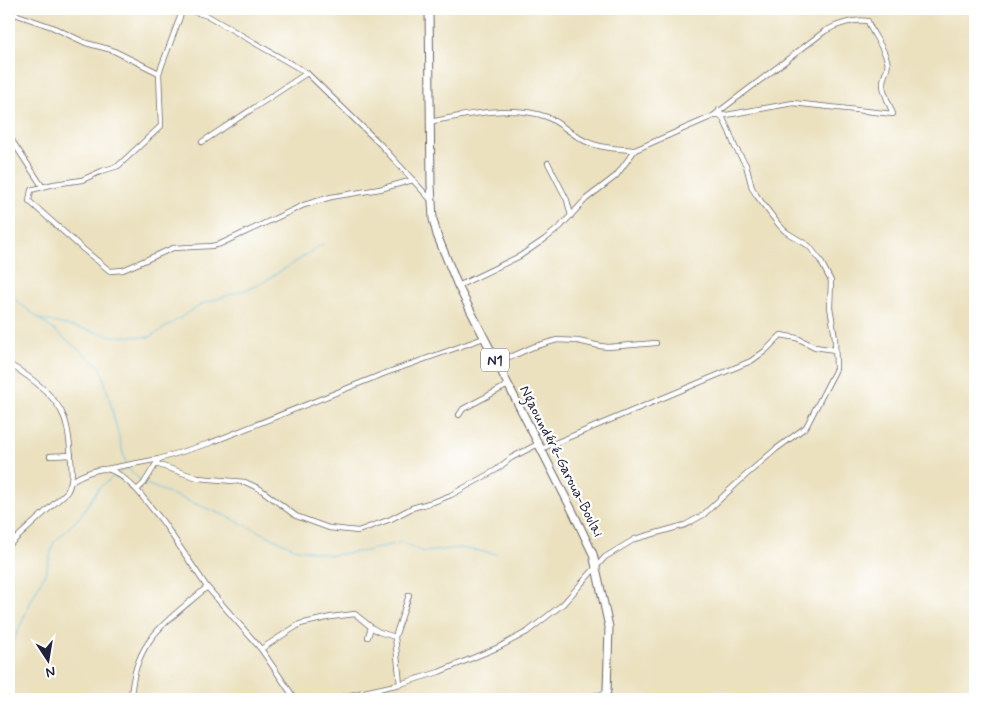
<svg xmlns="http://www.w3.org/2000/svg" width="984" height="708" font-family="Mynerve,sans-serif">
<rect width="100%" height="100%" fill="#fff"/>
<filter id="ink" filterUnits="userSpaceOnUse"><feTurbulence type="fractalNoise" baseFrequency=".02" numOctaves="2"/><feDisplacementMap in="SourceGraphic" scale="10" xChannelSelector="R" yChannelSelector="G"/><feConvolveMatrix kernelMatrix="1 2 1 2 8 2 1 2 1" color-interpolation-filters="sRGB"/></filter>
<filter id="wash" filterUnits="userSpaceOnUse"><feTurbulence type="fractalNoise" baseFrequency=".0096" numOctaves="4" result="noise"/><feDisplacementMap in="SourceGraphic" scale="20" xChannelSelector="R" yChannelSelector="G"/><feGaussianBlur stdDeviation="1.12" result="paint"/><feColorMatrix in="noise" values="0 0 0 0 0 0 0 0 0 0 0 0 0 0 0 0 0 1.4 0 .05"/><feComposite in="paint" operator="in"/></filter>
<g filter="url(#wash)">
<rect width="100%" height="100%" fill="#ebe1bf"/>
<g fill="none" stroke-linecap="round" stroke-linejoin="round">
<g stroke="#69c3e7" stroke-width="1">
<polyline points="9,295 101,367 127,468 119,473"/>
<polyline points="40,319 113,336 150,337 202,304 259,285 323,244"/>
<polyline points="127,468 143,482"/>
<polyline points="146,484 226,516 294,548 331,555 366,551 402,542 423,552 460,548 497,554"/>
<polyline points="9,652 30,603 46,571 54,542 78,519 99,488 116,475"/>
<polyline points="9,677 13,699"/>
</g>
</g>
</g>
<g filter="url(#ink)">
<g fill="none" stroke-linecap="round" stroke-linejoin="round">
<g stroke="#686569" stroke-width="6">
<g id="minor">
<polyline points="183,9 159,73 161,126 118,166 102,171 82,180 54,184 31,190 29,201 83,249 110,271 123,270 173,248 212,246 220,244 304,205 331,197 380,189 413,180"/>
<polyline points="185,9 208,16 307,73 380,144 431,200"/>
<polyline points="9,12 52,27 86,43 112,50 159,73"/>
<path d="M429 122C464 115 513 104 547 117 560 123 570 133 583 140 598 148 618 149 635 150L616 176 586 199 560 227 545 239 520 256 458 286"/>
<polyline points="9,136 42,186"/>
<polyline points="202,142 307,73"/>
<path d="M635 150 713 116 825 31C837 24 854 19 868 21 872 35 883 45 887 60 890 69 883 74 883 83 882 90 890 106 893 114L793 103 721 116H713"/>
<polyline points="548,163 567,200 571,216"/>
<polyline points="496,361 515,355 533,347 557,340 578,341 600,346 608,347 656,343"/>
<path d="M9 364C29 376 55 394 64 417 69 429 70 445 71 459 72 471 73 482 67 492L9 545"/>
<polyline points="459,415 463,409 508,385"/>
<polyline points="541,449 751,361 765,351 781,335 797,338 815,347 835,350"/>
<polyline points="50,456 71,455"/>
<polyline points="156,464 198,478 245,482 260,489 296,516 329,528 358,531 391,519 412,508 436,501 451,495 496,470 511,458 538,444"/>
<polyline points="106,469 159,459"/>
<path d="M72 481C79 476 97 468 106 469 117 470 129 483 137 490"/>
<polyline points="368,637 371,627 379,632 395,637"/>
<polyline points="261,649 300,624 331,617 355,614 371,627"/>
<polyline points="400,684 395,637 409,595"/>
<path d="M131 699C134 639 166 623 207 587"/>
<polyline points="295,699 261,649 207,587 163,522 137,490 144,483 159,459 210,443 383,374 484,338"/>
<polyline points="333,699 400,684 439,672 499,647 527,632 563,604 605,557 635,539 685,525 703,515 746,475 776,449 806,427 836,369 835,338 830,307 831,281 820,260 809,246 786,232 779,225 757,196 752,188 746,165 735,147 729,131 719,110"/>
<polyline points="574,699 604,694"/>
</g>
</g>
<g stroke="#686569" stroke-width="9">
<polyline id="highway" points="429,9 431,185 433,219 437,235 458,286 573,512 593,554 609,627 607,691 604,699"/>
</g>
<use href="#minor" stroke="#fff" stroke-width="4.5"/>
<use href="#highway" stroke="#fff" stroke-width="7"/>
</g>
</g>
<g text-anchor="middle" stroke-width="4.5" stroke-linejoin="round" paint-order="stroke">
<rect fill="#fff" stroke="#646476" stroke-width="1" x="481" y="348.5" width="28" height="23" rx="4"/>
<g font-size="14" font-weight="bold" fill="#22223b">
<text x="495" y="365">N1</text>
</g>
<g font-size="15" fill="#22223b" stroke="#fff">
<text transform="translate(562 461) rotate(63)" y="5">Ngaoundéré-Garoua-Boulai</text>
</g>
</g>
<rect width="984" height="708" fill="none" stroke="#fff" stroke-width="30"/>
<g transform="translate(48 660) rotate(168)" stroke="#ffffff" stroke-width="4" paint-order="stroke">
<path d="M0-4L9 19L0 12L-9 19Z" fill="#22223b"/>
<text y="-8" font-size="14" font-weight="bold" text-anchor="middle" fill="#22223b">N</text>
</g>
</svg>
